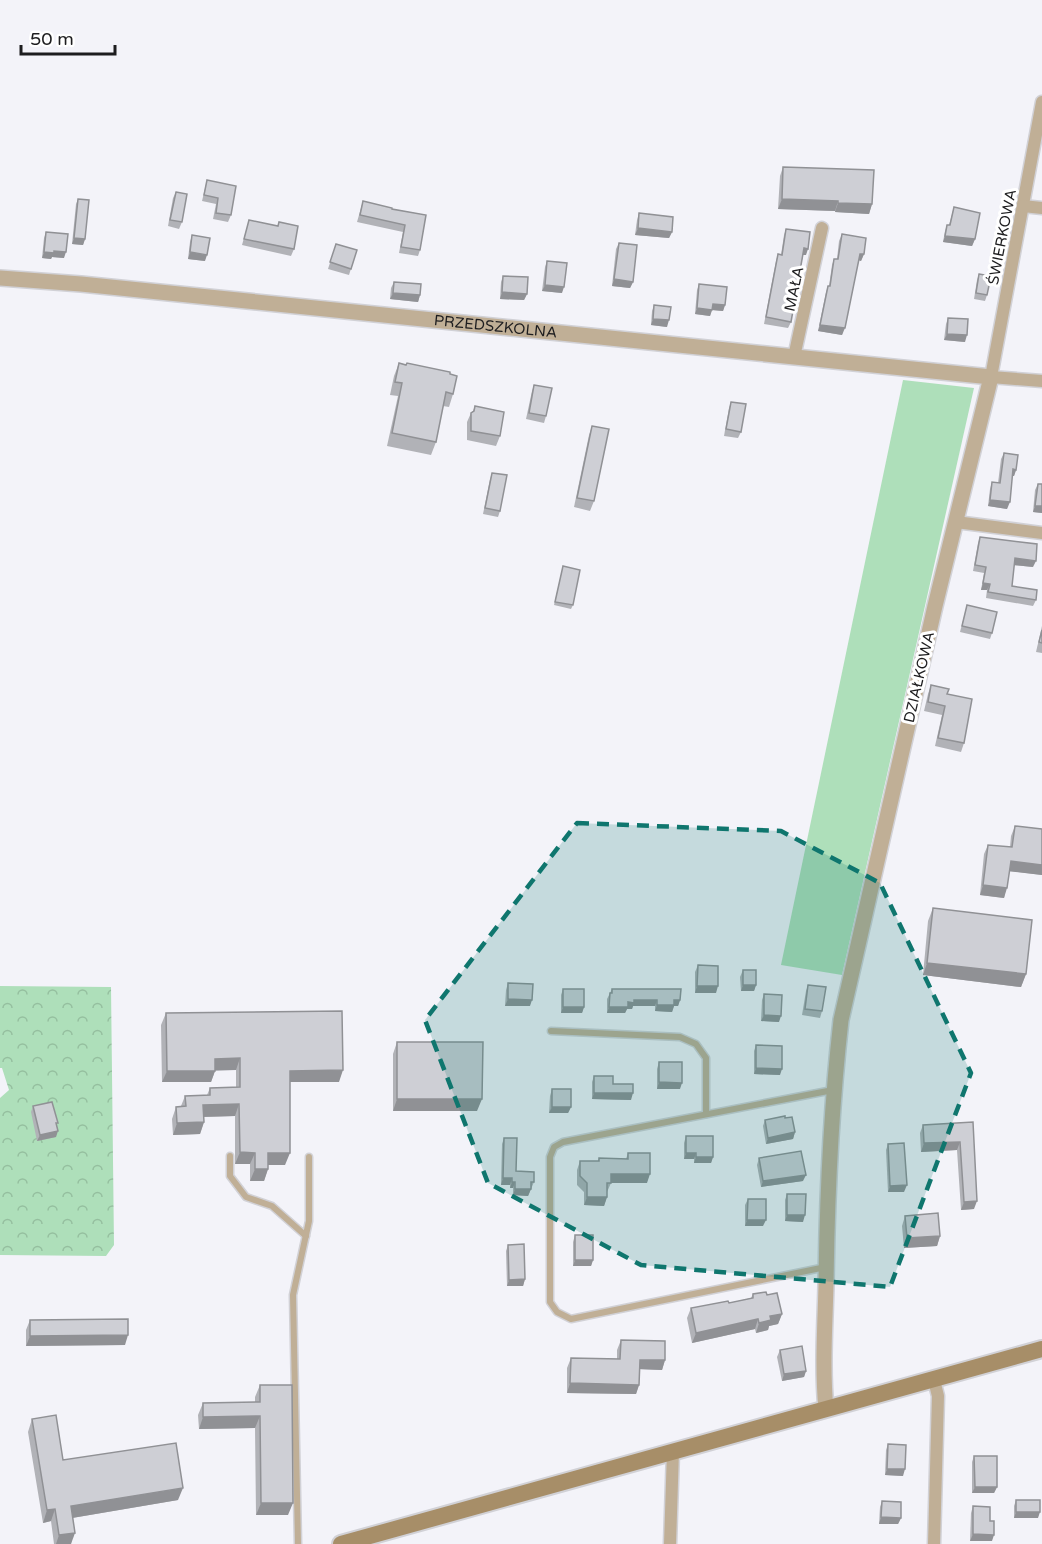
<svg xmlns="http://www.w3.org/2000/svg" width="1042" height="1544" font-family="'Varela Round',sans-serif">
<defs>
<pattern id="forest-crowns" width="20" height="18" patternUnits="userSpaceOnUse" patternTransform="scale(1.5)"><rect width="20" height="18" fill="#aedfba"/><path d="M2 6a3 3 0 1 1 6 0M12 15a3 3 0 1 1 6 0" fill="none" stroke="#95bf9f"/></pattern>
</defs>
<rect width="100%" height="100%" fill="#f3f3f9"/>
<polygon fill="#aedfba" points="903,380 974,388 842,975 781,965"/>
<polygon fill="url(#forest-crowns)" points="0,986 111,987 114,1245 106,1256 0,1255 0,1098 9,1090 2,1068 0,1068"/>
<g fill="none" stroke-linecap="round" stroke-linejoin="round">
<g stroke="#d1d1d6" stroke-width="9">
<g id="service">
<polyline points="551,1031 680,1037 696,1044 706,1058 706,1114"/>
<polyline points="230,1156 230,1176 246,1197 272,1206 306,1236"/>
<polyline points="826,1267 571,1319 557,1312 550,1302 550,1157 554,1147 563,1142 833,1090"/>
<polyline points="298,1544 293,1295 309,1221 309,1157"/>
</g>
</g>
<g stroke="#d1d1d6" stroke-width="15">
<g id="minor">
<polyline points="1042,102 991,377 1042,381"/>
<polyline points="1023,206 1042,208"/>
<polyline points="794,357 822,228"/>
<polyline points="956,522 1042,533"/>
<polyline points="670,1544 673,1451"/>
<polyline points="934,1544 938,1396 934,1380"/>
</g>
</g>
<g stroke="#d1d1d6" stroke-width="18">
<g id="tertiary">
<path id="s1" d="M0 278 81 284 991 377 935 606 841 1020C831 1108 827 1197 826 1285 825 1326 822 1368 826 1409"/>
</g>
</g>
<g stroke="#d1d1d6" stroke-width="20">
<polyline id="secondary" points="341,1544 1042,1349"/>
</g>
<use href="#service" stroke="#c0af96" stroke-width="6"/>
<use href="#minor" stroke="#c0af96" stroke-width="12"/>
<use href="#tertiary" stroke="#c0af96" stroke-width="15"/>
<use href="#secondary" stroke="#a78e68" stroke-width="16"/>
</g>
<g fill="#b1b2b7">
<polygon points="783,167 872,204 869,214 835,212 835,211 778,209 780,176"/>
<polygon points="207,180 231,215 228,222 213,219 216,204 202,201"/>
<polygon points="176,192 182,222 179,229 168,226 173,198"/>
<polygon points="78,199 85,239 83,245 72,244 76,204"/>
<polygon points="363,201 392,209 426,215 420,250 418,256 399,253 403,232 357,222"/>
<polygon points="954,207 975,239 972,246 943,242 945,231 947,225 949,225"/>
<polygon points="639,213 672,232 669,238 635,235 637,220"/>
<polygon points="249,220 278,226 279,222 294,249 291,256 242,245"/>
<polygon points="786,229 806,255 803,255 791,322 788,328 764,324 776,261 778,254 781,255 784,235"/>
<polygon points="46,232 64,258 52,257 51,259 42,258 44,238"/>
<polygon points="842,234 864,254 861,261 859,260 842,335 818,331 826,292 828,286 829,286 832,265 834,259 837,259 839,241"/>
<polygon points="192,235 205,261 188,259 190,242"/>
<polygon points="619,243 633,282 630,288 612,286 616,249"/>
<polygon points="336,244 357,250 349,275 328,269"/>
<polygon points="547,261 562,293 542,291 545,267"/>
<polygon points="979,274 987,295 985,301 974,299 977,280"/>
<polygon points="503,276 527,294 524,300 500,299 501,282"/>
<polygon points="394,282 420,295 418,302 390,299 391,288"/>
<polygon points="699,284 725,305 723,311 712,310 710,316 695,314 697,290"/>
<polygon points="654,305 667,327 651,325 652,311"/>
<polygon points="948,318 965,342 944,340 946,324"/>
<polygon points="399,363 450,374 453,394 449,407 443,406 436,442 431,455 387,446 398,396 390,395 394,376"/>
<polygon points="534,385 546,416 544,423 526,419 532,391"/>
<polygon points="731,402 741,432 738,438 724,436 729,408"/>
<polygon points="475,406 500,436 496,446 467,440 467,422 471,413 473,411"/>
<polygon points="592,426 594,501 590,511 574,507 589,435"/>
<polygon points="1004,453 1016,470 1014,476 1012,476 1007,509 988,506 990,489 992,482 998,483 1001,459"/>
<polygon points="492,473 500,511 498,517 483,514 490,479"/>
<polygon points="1038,484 1042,513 1033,512 1035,490"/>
<polygon points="980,537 1033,567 1014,565 1012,586 1036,600 1033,606 986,598 987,590 981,590 984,573 973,571 978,543"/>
<polygon points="563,566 573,605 571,609 554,605"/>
<polygon points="967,605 992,633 990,639 960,632"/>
<polygon points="1042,626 1042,653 1036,652"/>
<polygon points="931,685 947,694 964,743 961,752 935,746 942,715 924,711 928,694"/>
<polygon points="1015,826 1042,829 1042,875 1009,871 1004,898 980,895 984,854 988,845 1010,847 1011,836"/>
<polygon points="933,908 1026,974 1021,987 923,975 928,921"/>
<polygon points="698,965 716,993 695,993 695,972"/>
<polygon points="743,970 756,985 754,991 741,991 740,977"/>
<polygon points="508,983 530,1006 505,1006 506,990"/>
<polygon points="808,985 822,1011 820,1018 802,1015 806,991"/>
<polygon points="563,989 584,1007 582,1013 561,1013 561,995"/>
<polygon points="612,989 680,1000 678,1006 674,1006 672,1012 655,1011 655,1006 633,1006 632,1009 627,1009 625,1013 607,1013 607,999"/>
<polygon points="764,994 779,1022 761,1021 762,1000"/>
<polygon points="166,1013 339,1082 290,1082 285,1165 268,1165 268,1169 264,1181 250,1181 250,1164 235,1164 235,1116 204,1117 204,1122 200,1134 173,1135 172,1119 176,1107 181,1106 185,1096 207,1095 210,1088 236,1087 236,1070 215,1071 211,1082 162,1082 161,1025"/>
<polygon points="397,1042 477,1111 393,1111 393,1054"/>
<polygon points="756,1045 780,1075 754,1074 754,1051"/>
<polygon points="659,1062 680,1089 657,1089 657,1069"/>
<polygon points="594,1076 613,1084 631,1100 592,1099 592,1082"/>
<polygon points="552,1089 571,1107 568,1113 549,1113 550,1096"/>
<polygon points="33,1106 57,1127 56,1137 37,1141 31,1112"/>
<polygon points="765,1120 795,1132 793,1139 766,1144 763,1126"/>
<polygon points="973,1122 974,1209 961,1210 957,1150 921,1152 920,1133 923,1125"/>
<polygon points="686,1136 713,1157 711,1163 694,1163 694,1159 684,1159 684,1143"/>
<polygon points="504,1138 516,1171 534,1182 528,1196 513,1195 513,1188 510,1188 510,1185 501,1185 502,1144"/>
<polygon points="888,1144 904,1192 888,1192 886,1150"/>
<polygon points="628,1153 647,1183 611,1183 607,1192 607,1197 604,1206 584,1205 584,1192 577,1185 577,1170 580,1161 598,1161 599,1158 626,1159"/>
<polygon points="759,1158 803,1181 761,1187 757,1165"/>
<polygon points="787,1194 803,1222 785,1221 785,1200"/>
<polygon points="748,1199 763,1226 745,1226 745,1205"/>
<polygon points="905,1216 940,1236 937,1246 904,1248 902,1226"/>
<polygon points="575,1235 593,1260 591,1266 573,1266 573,1242"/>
<polygon points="508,1245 525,1279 523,1286 507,1286 506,1251"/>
<polygon points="753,1294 767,1295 782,1314 778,1324 769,1326 768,1330 756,1333 755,1329 692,1343 687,1318 691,1308 729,1303 751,1298"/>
<polygon points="30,1320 125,1345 26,1346 26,1330"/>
<polygon points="621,1340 665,1360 662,1370 640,1369 639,1385 636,1394 567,1393 567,1368 571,1358 617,1359 617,1350"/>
<polygon points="780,1350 806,1371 804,1377 782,1381 777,1357"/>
<polygon points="260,1385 288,1515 256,1515 255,1428 199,1429 198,1415 203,1403 255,1402 255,1397"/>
<polygon points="32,1419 63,1460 178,1500 72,1518 71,1544 54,1544 51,1521 43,1523 28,1432"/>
<polygon points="888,1444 903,1476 885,1475 886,1450"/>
<polygon points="974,1456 997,1487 994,1493 972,1493 972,1462"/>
<polygon points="1016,1500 1038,1518 1014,1518 1014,1506"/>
<polygon points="882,1501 901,1518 898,1524 879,1524 880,1507"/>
<polygon points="973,1506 990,1521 992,1541 970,1541 971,1513"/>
</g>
<g fill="#909195">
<polygon points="782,199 838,201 835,211 778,209"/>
<polygon points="838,203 872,204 869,214 835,212"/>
<polygon points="638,228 672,232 669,238 635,235"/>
<polygon points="945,236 975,239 972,246 943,242"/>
<polygon points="74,238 85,239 83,245 72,244"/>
<polygon points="804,248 808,249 806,255 801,255"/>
<polygon points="54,251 66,252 64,258 52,257 51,259 42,258 44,252"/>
<polygon points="190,252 207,255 205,261 188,259"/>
<polygon points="860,254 864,254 861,261 858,260"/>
<polygon points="614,279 633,282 630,288 612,286"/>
<polygon points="545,285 564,287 562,293 542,291"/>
<polygon points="502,292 527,294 524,300 500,299"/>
<polygon points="393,293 420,295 418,302 390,299"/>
<polygon points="713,304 725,305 723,311 712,310 710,316 695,314 697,308"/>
<polygon points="653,319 669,320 667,327 651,325"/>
<polygon points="820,325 845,328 842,335 818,331"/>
<polygon points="947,334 967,335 965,342 944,340"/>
<polygon points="1013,469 1016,470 1014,476 1011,476"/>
<polygon points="990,500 1010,502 1007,509 988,506"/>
<polygon points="1035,506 1042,506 1042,513 1033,512"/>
<polygon points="1015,558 1036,561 1033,567 1013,565"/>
<polygon points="983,583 990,584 987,590 981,590"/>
<polygon points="1011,861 1042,865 1042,875 1007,871"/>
<polygon points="983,885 1007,888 1004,898 980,895"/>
<polygon points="927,963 1026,974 1021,987 923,975"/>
<polygon points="743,985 756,985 754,991 741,991"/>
<polygon points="697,986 718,986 716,993 695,993"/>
<polygon points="508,999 532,1000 530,1006 505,1006"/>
<polygon points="634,1000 657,1000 655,1006 633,1006 632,1009 627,1009 625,1013 607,1013 609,1007"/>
<polygon points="674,1000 680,1000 678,1006 674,1006 672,1012 655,1011 657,1005"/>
<polygon points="563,1007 584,1007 582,1013 561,1013"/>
<polygon points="764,1015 781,1016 779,1022 761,1021"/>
<polygon points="240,1058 236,1070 211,1070 215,1059"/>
<polygon points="756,1068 782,1069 780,1075 754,1074"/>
<polygon points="343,1070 339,1082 286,1082 290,1071"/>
<polygon points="167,1071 215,1071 211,1082 162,1082"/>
<polygon points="659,1082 682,1083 680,1089 657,1089"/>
<polygon points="594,1093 633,1093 631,1100 592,1099"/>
<polygon points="397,1099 482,1099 477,1111 393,1111"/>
<polygon points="239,1104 235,1116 199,1117 203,1105"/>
<polygon points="552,1107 571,1107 568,1113 549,1113"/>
<polygon points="204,1122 200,1134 173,1135 177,1123"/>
<polygon points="58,1131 56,1137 37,1141 40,1135"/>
<polygon points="795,1132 793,1139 766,1144 768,1138"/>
<polygon points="960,1142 957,1150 921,1152 924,1143"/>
<polygon points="240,1152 255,1153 250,1164 235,1164"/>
<polygon points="268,1153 290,1153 285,1165 264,1165"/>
<polygon points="686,1153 696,1153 694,1159 684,1159"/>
<polygon points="696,1157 713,1157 711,1163 694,1163"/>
<polygon points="255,1169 268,1169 264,1181 250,1181"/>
<polygon points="611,1174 650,1174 647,1183 608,1183"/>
<polygon points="806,1175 803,1181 761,1187 763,1181"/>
<polygon points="503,1178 512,1178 510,1185 501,1185"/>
<polygon points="512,1182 515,1182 513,1188 510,1188"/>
<polygon points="907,1185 904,1192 888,1192 890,1186"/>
<polygon points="515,1189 531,1189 528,1196 513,1195"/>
<polygon points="587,1197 607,1197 604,1206 584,1205"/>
<polygon points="977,1201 974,1209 961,1210 964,1202"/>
<polygon points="787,1215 805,1215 803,1222 785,1221"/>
<polygon points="747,1220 766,1220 763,1226 745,1226"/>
<polygon points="940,1236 937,1246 904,1248 907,1238"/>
<polygon points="575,1260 593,1260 591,1266 573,1266"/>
<polygon points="525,1279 523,1286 507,1286 509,1280"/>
<polygon points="782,1314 778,1324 769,1326 768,1330 756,1333 759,1323 770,1316"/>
<polygon points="758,1319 755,1329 692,1343 696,1333"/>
<polygon points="128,1335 125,1345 26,1346 30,1336"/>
<polygon points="640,1360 665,1360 662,1370 636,1369"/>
<polygon points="806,1371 804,1377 782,1381 784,1374"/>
<polygon points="570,1383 639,1385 636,1394 567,1393"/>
<polygon points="260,1416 255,1428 199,1429 203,1417"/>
<polygon points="887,1469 905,1469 903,1476 885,1475"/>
<polygon points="975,1487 997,1487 994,1493 972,1493"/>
<polygon points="183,1488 178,1500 66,1519 71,1506"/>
<polygon points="261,1503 293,1503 288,1515 256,1515"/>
<polygon points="55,1509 51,1521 43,1523 47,1510"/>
<polygon points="1016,1512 1040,1512 1038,1518 1014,1518"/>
<polygon points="881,1517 901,1518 898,1524 879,1524"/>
<polygon points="75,1533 71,1544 56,1544 59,1535"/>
<polygon points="973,1534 994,1535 992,1541 970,1541"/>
</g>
<g fill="#cecfd5" stroke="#909195" stroke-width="1.5">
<polygon points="783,167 874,170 872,204 838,203 838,201 782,199"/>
<polygon points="207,180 236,186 231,215 216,213 218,198 204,195"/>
<polygon points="176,192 187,194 182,222 170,220"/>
<polygon points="78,199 89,200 85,239 74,238"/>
<polygon points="363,201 392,208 392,209 426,215 420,250 401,247 405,225 360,215"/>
<polygon points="954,207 980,213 975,239 945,236 947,225 950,225"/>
<polygon points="639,213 673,217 672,232 638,228"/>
<polygon points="249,220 278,226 279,222 298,226 294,249 244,239"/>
<polygon points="786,229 810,232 808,249 804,248 791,322 766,317 778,254 782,255"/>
<polygon points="46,232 68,234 66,252 54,251 54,253 44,252"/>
<polygon points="842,234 866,238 864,254 860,254 845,328 820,325 828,286 830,286 834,259 838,259"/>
<polygon points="192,235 210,238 207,255 190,252"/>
<polygon points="619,243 637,245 633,282 614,279"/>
<polygon points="336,244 357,250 351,269 330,262"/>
<polygon points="547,261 567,263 564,287 545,285"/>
<polygon points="979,274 991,276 987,295 976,293"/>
<polygon points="503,276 528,277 527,294 502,292"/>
<polygon points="394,282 421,284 420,295 393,293"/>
<polygon points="699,284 727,287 725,305 713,304 712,310 697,308"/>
<polygon points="654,305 671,307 669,320 653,319"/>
<polygon points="948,318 968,319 967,335 947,334"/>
<polygon points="399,363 406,365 407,363 450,372 450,374 457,376 453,394 446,392 436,442 392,433 402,383 395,382"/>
<polygon points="534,385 552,388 546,416 529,413"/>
<polygon points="731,402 746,404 741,432 726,429"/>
<polygon points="475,406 504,412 500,436 471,431 471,413 474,411"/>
<polygon points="592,426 609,429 594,501 577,498"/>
<polygon points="1004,453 1018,455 1016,470 1013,469 1010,502 990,500 992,482 1000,483"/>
<polygon points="492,473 507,475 500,511 485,508"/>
<polygon points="1038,484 1042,484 1042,506 1035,506"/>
<polygon points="980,537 1037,544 1036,561 1015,558 1012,586 1037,590 1036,600 988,592 990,584 983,583 986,567 975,565"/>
<polygon points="563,566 580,570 573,605 555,602"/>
<polygon points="967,605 997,612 992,633 962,626"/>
<polygon points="1042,630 1042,643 1039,642"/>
<polygon points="931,685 949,689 947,694 972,699 964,743 938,738 945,706 928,702"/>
<polygon points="1015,826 1042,829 1042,865 1011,861 1007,888 983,885 988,845 1012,847"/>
<polygon points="933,908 1032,920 1026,974 927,963"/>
<polygon points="698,965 718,966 718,986 697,986"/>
<rect x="743" y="970" width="13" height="15"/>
<polygon points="508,983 533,984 532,1000 508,999"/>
<polygon points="808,985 826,987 822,1011 805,1009"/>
<rect x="563" y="989" width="21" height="18"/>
<polygon points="612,989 681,989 680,1000 674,1000 674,1005 657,1005 657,1000 634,1000 634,1003 628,1002 628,1007 609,1007 610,993 612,993"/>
<polygon points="764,994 782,995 781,1016 764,1015"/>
<polygon points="342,1011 343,1070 290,1071 290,1153 268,1153 268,1169 255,1169 255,1153 240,1152 239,1104 203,1105 204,1122 177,1123 176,1107 186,1106 185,1096 210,1095 210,1088 240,1087 240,1058 215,1059 215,1071 167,1071 166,1013"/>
<polygon points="397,1042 483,1042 482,1099 397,1099"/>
<polygon points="756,1045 782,1046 782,1069 756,1068"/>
<polygon points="659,1062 682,1062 682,1083 659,1082"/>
<polygon points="594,1076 613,1076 613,1084 633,1084 633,1093 594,1093"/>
<rect x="552" y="1089" width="19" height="18"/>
<polygon points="52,1102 58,1123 56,1123 58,1131 40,1135 33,1106"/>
<polygon points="785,1116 785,1118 792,1117 795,1132 768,1138 765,1120"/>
<polygon points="973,1122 977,1201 964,1202 960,1142 924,1143 923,1125"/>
<polygon points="686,1136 713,1136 713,1157 696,1157 696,1153 686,1153"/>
<polygon points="504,1138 517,1138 516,1171 534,1172 534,1182 531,1182 531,1189 515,1189 515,1182 512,1182 512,1178 503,1178"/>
<polygon points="904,1143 907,1185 890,1186 888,1144"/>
<polygon points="801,1151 806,1175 763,1181 759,1158"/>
<polygon points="628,1153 650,1153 650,1174 611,1174 611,1183 607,1183 607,1197 587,1197 587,1183 580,1176 580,1161 599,1161 599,1158 628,1159"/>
<polygon points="787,1194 806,1194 805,1215 787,1215"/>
<polygon points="748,1199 766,1199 766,1220 747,1220"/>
<polygon points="938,1213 940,1236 907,1238 905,1216"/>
<rect x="575" y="1235" width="18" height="25"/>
<polygon points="524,1244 525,1279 509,1280 508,1245"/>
<polygon points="766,1292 767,1295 777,1293 782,1314 770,1316 771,1320 759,1323 758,1319 696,1333 691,1308 728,1301 729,1303 753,1298 753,1294"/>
<polygon points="128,1319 128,1335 30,1336 30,1320"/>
<polygon points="621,1340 665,1341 665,1360 640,1360 639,1385 570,1383 571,1358 620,1359"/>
<polygon points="802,1346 806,1371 784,1374 780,1350"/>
<polygon points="260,1385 292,1385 293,1503 261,1503 260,1416 203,1417 203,1403 260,1402"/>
<polygon points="56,1415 63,1460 176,1443 183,1488 71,1506 75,1533 59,1535 55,1509 47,1510 32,1419"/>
<polygon points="888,1444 906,1445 905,1469 887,1469"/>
<polygon points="974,1456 997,1456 997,1487 975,1487"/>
<rect x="1016" y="1500" width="24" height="12"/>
<polygon points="882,1501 901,1502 901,1518 881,1517"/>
<polygon points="973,1506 990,1507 990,1521 994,1521 994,1535 973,1534"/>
</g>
<path fill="#0f766e" fill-opacity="0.2" stroke="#0f766e" stroke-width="4.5" stroke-dasharray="12 8" stroke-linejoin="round" d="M577 823 781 831 880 883 971 1073 890 1287 641 1265 488 1183 425 1020Z"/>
<g text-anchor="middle" stroke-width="6" stroke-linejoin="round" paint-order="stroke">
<g font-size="15" fill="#1d1d1f" stroke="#fff">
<text transform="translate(1002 237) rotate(-79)" y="5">ŚWIERKOWA</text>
<text transform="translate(794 289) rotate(-78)" y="5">MAŁA</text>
<text dy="5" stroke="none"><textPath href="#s1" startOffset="498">PRZEDSZKOLNA</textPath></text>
<text transform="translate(919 677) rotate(-77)" y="5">DZIAŁKOWA</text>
</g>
</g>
<path d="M21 45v9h94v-9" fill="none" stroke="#1d1d1f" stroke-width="3"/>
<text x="30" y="45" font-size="18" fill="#1d1d1f" stroke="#ffffff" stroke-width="4.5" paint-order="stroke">50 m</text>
</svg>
